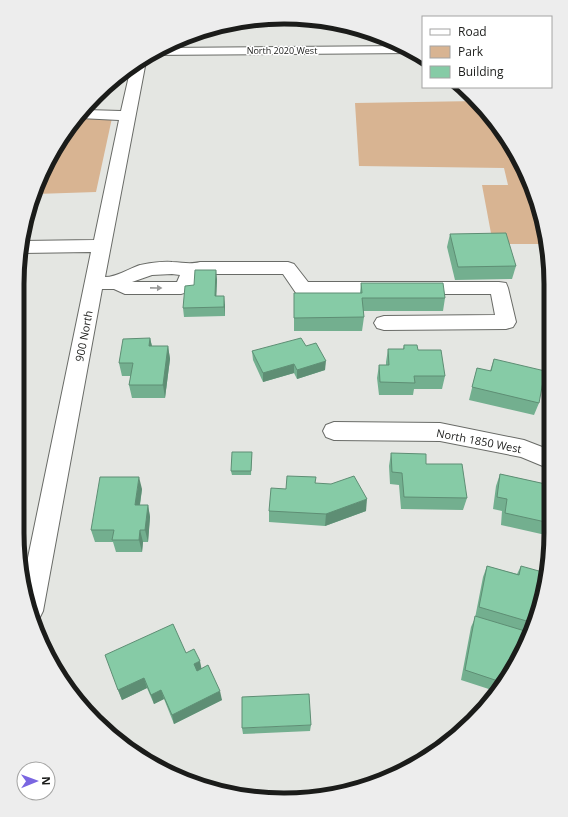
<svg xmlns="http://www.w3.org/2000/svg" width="568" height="817" font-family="'Open Sans',sans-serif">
<rect width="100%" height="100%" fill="#e4e6e2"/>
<g fill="#d8b492">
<polygon points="477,101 485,108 524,166 547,244 493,244 482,185 508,185 504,168 359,166 355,103"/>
<polygon points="80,118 112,118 96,192 36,194 53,151"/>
</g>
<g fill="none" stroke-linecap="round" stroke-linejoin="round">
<g stroke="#696b67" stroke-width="2">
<g id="minor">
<polygon points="404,46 416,53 147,55 161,48"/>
<path d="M144 58 146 61 105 277C117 277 128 269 140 265 151 263 161 261 172 262 183 262 188 265 200 262H288L294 264 308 282H499L506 283 508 288 516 322 513 327 506 329 384 330 377 328 374 323 377 318 384 316 495 315 491 294H303L296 293 283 274H200L198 275C197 285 191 292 181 294H125L114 289H102L43 611 39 619 35 621 26 602 23 582 91 252 22 253V241L94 240 119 120 80 118 86 110 121 111 131 67ZM172 274 180 275 177 282H132L152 275Z"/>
<polygon points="334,422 440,423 524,440 550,450 550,469 521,457 440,441 334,440 326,437 323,431 326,425"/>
</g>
</g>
<use href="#minor" fill="#fff" fill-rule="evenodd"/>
</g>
<g fill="#73af8f">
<polygon points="450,234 516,266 512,279 455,280 447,247"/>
<polygon points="217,279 216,296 225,305 225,316 184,317 183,308 194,285"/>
<polygon points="361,283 445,298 443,311 363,311 364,317 362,331 294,331 294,293 360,293"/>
<polygon points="150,338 152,346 168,346 170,359 165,398 132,398 129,385 131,376 122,376 119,363"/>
<polygon points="404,345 418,350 445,376 442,389 414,389 413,395 379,395 377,378 379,365 386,365 386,362 388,349 403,349"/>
<polygon points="306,346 325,370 297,379 294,373 263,382 253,360 252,351"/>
<polygon points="494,359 539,403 534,415 469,400 477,368 490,371"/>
<polygon points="252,452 251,475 232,475 231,471"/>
<polygon points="391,453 426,464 467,498 463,510 401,509 399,485 390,484 389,466"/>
<polygon points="500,474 550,485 550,536 501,525 502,511 493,509 496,486"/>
<polygon points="315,483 366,511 325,526 269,522 269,511 286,489"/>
<polygon points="142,489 140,505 148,505 150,517 148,542 143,542 142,552 116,552 113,542 95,542 91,530"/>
<polygon points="487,566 517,574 521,566 542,603 535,620 531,619 530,622 524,633 521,655 498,692 461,680 471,627 475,618 483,577"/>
<polygon points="186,653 201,668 222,700 174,724 164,699 154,704 147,688 122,700 118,690"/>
<polygon points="311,725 310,731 243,734 242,728"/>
</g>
<g fill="#5e8e74">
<polygon points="216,270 217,279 216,305 215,296"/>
<polygon points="224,296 225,305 225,316 224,307"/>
<polygon points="150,338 153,351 149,346"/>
<polygon points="168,346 170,359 165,398 163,385"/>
<polygon points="326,361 325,370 297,379 297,370"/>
<polygon points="294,364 294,373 263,382 263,373"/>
<polygon points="139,477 142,489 138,517 135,505"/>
<polygon points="367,499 366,511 325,526 326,514"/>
<polygon points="148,505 150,517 148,542 145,530"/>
<polygon points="140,530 143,542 142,552 139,540"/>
<polygon points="200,661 202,671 196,674 194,664"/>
<polygon points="144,678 147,688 122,700 118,690"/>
<polygon points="161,690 164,699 154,704 151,695"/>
<polygon points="220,691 222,700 174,724 172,715"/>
</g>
<g fill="#86cba6" stroke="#5e8e74">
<polygon points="506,233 516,266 458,267 450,234"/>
<polygon points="195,270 216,270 215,296 224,296 224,307 183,308 185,286 194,285"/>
<polygon points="361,283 443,283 445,298 362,298 364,317 294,318 294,293 362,293"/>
<polygon points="150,338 149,346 168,346 163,385 129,385 133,363 119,363 123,339"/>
<polygon points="301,338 306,346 316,343 326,361 297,370 294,364 263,373 252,351"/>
<polygon points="404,345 417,345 418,350 441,350 445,376 414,376 415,383 380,382 379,365 389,365 388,349 404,349"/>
<polygon points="494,359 545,371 539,403 472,387 477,368 491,371"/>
<polygon points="232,452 252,452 251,471 231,471"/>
<polygon points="391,453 426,454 426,464 462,464 467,498 404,497 402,473 392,472"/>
<polygon points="500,474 550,485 550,523 505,513 507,499 497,497"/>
<polygon points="287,476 316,477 315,483 331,484 354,476 367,499 326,514 269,511 271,488 286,489"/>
<polygon points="100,477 139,477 135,505 148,505 145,530 140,530 139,540 112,540 114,530 91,530"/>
<polygon points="487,566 519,575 521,566 546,573 542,603 539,609 533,607 530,622 479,607"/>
<polygon points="475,616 525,631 521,655 504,683 465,670"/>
<polygon points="173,624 186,653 194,649 200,661 194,664 197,671 208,665 220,691 172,715 161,690 151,695 144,678 118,690 105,655"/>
<polygon points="309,694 311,725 242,728 242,697"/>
</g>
<defs><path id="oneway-solid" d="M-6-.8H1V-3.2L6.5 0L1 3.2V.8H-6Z"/></defs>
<use fill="#989998" href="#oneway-solid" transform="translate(156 288) rotate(1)"/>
<g text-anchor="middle" stroke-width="3" stroke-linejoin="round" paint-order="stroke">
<g font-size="9" fill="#1b1c1a" stroke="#fff">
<text x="282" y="54">North 2020 West</text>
</g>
<g font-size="11" fill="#1b1c1a" stroke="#fff">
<text transform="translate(84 336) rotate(-79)" y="4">900 North</text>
<text transform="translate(479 441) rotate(11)" y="4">North 1850 West</text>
</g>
</g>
<path d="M0 0H568V817H0ZM284 24H284A260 260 0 0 1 544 284V533A260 260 0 0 1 284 793H284A260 260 0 0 1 24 533V284A260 260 0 0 1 284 24Z" fill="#ededed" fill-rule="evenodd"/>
<path fill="none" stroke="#1b1c1a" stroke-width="5" d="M284 24H284A260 260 0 0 1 544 284V533A260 260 0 0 1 284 793H284A260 260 0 0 1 24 533V284A260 260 0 0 1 284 24Z"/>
<rect x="422" y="16" width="130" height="72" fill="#ffffff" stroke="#a4a4a3"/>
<rect x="430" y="29" width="20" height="6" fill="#ffffff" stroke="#a4a4a3"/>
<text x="458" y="36" font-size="12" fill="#1b1c1a">Road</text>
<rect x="430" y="46" width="20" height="12" fill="#d8b492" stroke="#a4a4a3"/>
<text x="458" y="56" font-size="12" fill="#1b1c1a">Park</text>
<rect x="430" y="66" width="20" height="12" fill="#86cba6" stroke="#a4a4a3"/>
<text x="458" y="76" font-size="12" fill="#1b1c1a">Building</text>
<g transform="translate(36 781) rotate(89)"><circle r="19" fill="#ffffff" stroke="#a4a4a3"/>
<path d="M0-3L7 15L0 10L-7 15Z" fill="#7a66e1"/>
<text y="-6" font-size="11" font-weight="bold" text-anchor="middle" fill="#1b1c1a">N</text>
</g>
</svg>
